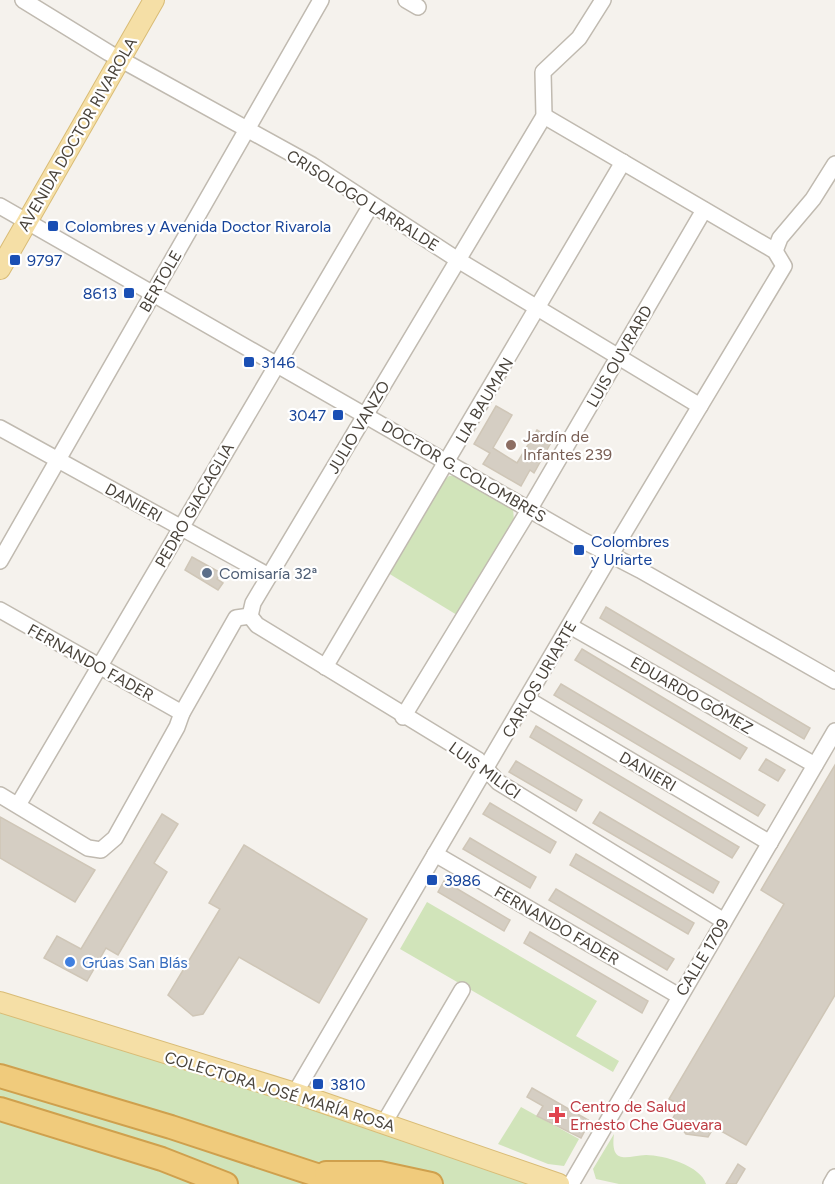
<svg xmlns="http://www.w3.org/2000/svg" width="835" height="1184" font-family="Figtree,sans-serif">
<rect width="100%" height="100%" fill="#f5f2ed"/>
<g fill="#d1e4ba">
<polygon points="458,475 513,508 514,521 457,615 388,573 443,481 449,476"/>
<polygon points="427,902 597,1001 576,1036 619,1061 613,1072 400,949"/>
<polygon points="0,1002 559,1184 0,1184"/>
<polygon points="521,1107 579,1139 564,1166 548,1164 498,1144"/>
<path d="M614 1134C610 1166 627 1156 646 1155 664 1155 701 1166 706 1184H619L596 1179 593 1169Z"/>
</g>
<g fill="#d5cec3" stroke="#cfc6b7" stroke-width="1.5">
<polygon points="496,406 512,415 493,448 517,463 537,430 553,439 534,473 530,470 521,486 483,464 490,453 474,444"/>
<polygon points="192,557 221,573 217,579 223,583 218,590 185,570"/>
<polygon points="606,607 810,728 804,739 600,618"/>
<polygon points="582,649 747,748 740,759 575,660"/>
<polygon points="561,684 765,805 758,816 554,695"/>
<polygon points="536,726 739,847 732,858 530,737"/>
<polygon points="766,759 785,770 778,781 759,770"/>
<polygon points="516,761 582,800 576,811 509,772"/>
<polygon points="835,765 835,995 746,1145 714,1127 708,1137 686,1134 673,1118 680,1105 669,1099 784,904 761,890"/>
<polygon points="490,803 556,842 550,853 483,814"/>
<polygon points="600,812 719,882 713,893 593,823"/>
<polygon points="162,814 178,824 154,863 167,872 118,955 106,948 87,981 44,958 57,936 81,949"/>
<polygon points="0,817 95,870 75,902 0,858"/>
<polygon points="470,838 536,877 530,888 463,849"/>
<polygon points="244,845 367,919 319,1003 239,957 203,1014 193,1016 168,995 220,909 209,903"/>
<polygon points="576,854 694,923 688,934 570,865"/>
<polygon points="444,881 510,920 504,931 438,892"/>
<polygon points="556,889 674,959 667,970 549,900"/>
<polygon points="530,932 648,1001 642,1013 524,943"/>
<polygon points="532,1088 590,1121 581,1138 537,1116 543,1106 527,1097"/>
<polygon points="738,1164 745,1169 736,1184 726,1184"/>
</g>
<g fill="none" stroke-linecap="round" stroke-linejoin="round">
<g stroke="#c0bab0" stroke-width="18">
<g id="minor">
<polyline points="23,0 109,53 312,165 458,260 700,406"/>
<polyline points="406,0 418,7"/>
<polyline points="0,206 584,541 640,570 835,681"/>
<polyline points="775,251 780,238 813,199 835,164"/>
<polyline points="0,428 269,576"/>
<polyline points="0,561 321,0"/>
<polyline points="0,610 182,713"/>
<polyline points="250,616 253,603 544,116 543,72 579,38 603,0"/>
<polyline points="250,616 257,625 478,760 498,782 724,921"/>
<polyline points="570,626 815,765"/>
<polyline points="325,667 623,162"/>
<polyline points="527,699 770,843"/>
<polyline points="403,717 529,510 704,210"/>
<polyline points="0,795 88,848 101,850 115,838 177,727 182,713 236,618 250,616"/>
<polyline points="18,805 371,205"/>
<polyline points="435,854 679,996"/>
<polyline points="295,1093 610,556 784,266 775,251 544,116"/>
<polyline points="384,1123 462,990"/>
<polyline points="571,1184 835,731"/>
<polyline points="831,1184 835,1177"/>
</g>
</g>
<g stroke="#d9bc76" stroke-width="22">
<g id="major">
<polyline points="0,269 154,0"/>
<polyline points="0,1002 295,1093 559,1184"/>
</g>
</g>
<g stroke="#cfa04d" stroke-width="26">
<g id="highway">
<polyline points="0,1076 171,1127 344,1184"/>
<polyline points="0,1109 162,1159 226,1184"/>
<polyline points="326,1173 380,1173 431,1184"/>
</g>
</g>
<use href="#minor" stroke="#fff" stroke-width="15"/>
<use href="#major" stroke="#f5dfa6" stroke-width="20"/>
<use href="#highway" stroke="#f0cb7c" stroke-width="22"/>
</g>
<g fill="#1a4fb4" stroke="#fff" stroke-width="2">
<rect x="47" y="220" width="12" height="12" rx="3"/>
<rect x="9" y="254" width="12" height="12" rx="3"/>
<rect x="123" y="287" width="12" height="12" rx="3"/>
<rect x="243" y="356" width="12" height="12" rx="3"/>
<rect x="332" y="409" width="12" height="12" rx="3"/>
<rect x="573" y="544" width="12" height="12" rx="3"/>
<rect x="426" y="874" width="12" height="12" rx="3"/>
<rect x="312" y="1078" width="12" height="12" rx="3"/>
</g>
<circle fill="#8d6e63" stroke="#fff" stroke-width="2" cx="511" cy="445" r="6"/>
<circle fill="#5c6f8a" stroke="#fff" stroke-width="2" cx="207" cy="573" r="6"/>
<circle fill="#3f7fe0" stroke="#fff" stroke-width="2" cx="70" cy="962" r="6"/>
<path fill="#e0444e" stroke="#fff" stroke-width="2" d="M554 1106h6v6h6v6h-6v6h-6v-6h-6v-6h6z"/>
<g text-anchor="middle" stroke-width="4.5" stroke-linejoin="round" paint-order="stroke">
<g font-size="16" fill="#49433b" stroke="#fff">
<text transform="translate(77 134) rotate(-60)" y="6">AVENIDA DOCTOR RIVAROLA</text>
<text transform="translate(363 200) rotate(32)" y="6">CRISOLOGO LARRALDE</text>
<text transform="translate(160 281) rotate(-60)" y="6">BERTOLE</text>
<text transform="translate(619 356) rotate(-60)" y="6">LUIS OUVRARD</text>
<text transform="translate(484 400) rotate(-59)" y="6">LIA BAUMAN</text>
<text transform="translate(358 427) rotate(-59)" y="6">JULIO VANZO</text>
<text transform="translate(464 471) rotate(30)" y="6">DOCTOR G. COLOMBRES</text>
<text transform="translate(134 502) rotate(29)" y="6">DANIERI</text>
<text transform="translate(194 505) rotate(-60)" y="6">PEDRO GIACAGLIA</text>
<text transform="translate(91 662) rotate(29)" y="6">FERNANDO FADER</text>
<text transform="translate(539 679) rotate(-60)" y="6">CARLOS URIARTE</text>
<text transform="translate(692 695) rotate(30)" y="6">EDUARDO GÓMEZ</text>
<text transform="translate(485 770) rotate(36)" y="6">LUIS MILICI</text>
<text transform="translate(648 771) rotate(30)" y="6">DANIERI</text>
<text transform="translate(557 925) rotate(30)" y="6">FERNANDO FADER</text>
<text transform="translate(702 957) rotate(-59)" y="6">CALLE 1709</text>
<text transform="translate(280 1091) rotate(17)" y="6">COLECTORA JOSÉ MARÍA ROSA</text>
</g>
<g font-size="16" fill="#164399" stroke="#fff" text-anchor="start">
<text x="65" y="232">Colombres y Avenida Doctor Rivarola</text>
<text x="27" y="266">9797</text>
<text x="117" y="299" text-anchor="end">8613</text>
<text x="261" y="368">3146</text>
<text x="326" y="421" text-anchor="end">3047</text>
<text x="591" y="547">Colombres<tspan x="591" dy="18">y Uriarte</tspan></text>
<text x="444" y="886">3986</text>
<text x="330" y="1090">3810</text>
</g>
<g font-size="16" fill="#785e54" stroke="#fff" text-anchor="start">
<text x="523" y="442">Jardín de<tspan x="523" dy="18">Infantes 239</tspan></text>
</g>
<g font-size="16" fill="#4e5e75" stroke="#fff" text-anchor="start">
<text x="219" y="579">Comisaría 32ª</text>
</g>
<g font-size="16" fill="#366cbe" stroke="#fff" text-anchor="start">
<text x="82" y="968">Grúas San Blás</text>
</g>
<g font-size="16" fill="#be3a42" stroke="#fff" text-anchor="start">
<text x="570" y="1112">Centro de Salud<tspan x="570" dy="18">Ernesto Che Guevara</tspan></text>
</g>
</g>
</svg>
